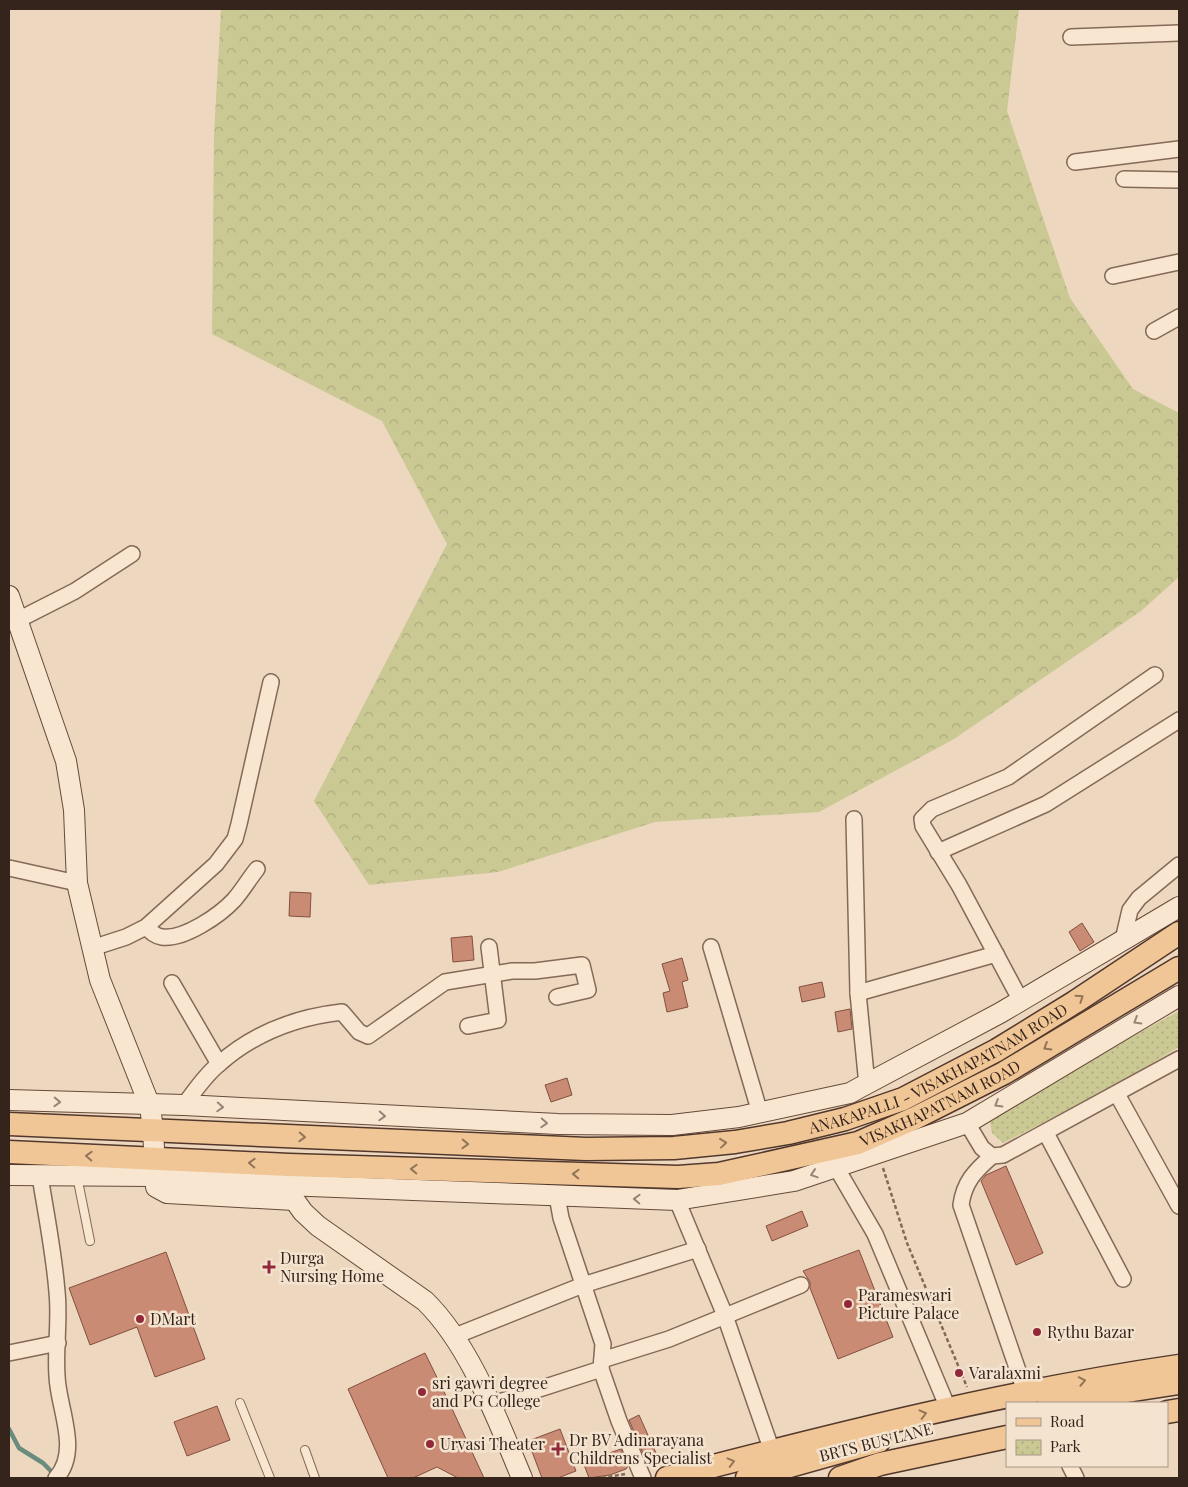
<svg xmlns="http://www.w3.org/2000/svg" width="1188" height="1487" font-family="'Playfair Display',serif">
<defs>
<pattern id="forest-crowns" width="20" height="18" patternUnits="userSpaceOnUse" patternTransform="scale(1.25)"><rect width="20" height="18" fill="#cac893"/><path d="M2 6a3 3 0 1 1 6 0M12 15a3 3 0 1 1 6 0" fill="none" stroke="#aeac7e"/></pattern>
<pattern id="park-dots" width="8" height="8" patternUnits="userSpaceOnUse" patternTransform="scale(1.25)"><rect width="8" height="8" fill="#cac893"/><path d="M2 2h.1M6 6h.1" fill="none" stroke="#aeac7e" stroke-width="1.8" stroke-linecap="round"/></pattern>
</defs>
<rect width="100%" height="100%" fill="#edd8bf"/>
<polygon fill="url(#forest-crowns)" points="221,9 1019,9 1007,111 1070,298 1133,389 1179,413 1179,577 1141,611 954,739 819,812 655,822 498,872 369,885 314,801 447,544 382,421 212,334 214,135"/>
<polygon fill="url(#park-dots)" points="1179,1011 1179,1047 1096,1096 1003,1143 992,1133 989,1116"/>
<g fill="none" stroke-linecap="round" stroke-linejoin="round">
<polyline stroke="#6a8c7e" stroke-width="4.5" points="9,1429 19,1448 43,1463 54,1474"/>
</g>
<g fill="#ca8b75" stroke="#834f3e">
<polygon points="290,892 311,893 310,917 289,916"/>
<polygon points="1082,923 1094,942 1080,951 1069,932"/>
<polygon points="472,936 474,960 453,962 451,938"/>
<polygon points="682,958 688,980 682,982 688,1007 667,1012 663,993 670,991 662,964"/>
<polygon points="822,982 825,997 802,1002 799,987"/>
<polygon points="850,1009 852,1029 838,1032 835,1012"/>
<polygon points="567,1078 572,1095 551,1102 545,1085"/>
<polygon points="1006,1166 1043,1253 1016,1265 981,1181 986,1175"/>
<polygon points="802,1211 808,1226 772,1241 766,1226"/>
<polygon points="859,1250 893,1337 838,1359 810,1288 810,1282 803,1271"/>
<polygon points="166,1252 205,1359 155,1377 137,1327 90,1345 69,1288"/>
<polygon points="425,1353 448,1400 484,1478 458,1478 437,1467 413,1478 388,1478 348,1389"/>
<polygon points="217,1406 230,1440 187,1456 174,1422"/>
<polygon points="639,1415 656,1453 645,1458 629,1420"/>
<polygon points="560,1429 576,1471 558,1478 542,1478 528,1441"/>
<polygon points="621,1449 628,1466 626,1469 610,1475 589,1478 583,1462"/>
</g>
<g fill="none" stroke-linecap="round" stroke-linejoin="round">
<g stroke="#856958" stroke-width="10">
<g id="lane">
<polyline points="77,1176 90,1241"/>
<polyline points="240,1403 270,1478"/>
<polyline points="305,1450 315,1478"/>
</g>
</g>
<g stroke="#856958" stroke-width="18">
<g id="street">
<polyline points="1071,37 1179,33"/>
<polyline points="1075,162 1179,149"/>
<polyline points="1124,179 1179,180"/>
<polyline points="1113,276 1179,262"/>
<polyline points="1154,331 1179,317"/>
<polyline points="18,620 75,591 132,554"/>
<polyline points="854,819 858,993 867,1085"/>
<polyline points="938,852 1046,804 1179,720"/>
<polyline points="9,868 77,883"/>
<path d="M146 927C151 932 155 936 162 937 184 940 220 915 234 900 242 891 249 879 257 869"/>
<polyline points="1123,940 1130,910 1139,898 1179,865"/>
<polyline points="711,947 760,1113"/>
<polyline points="92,948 126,937 146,927 216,864 235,839 239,824 271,682"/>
<polyline points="172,983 219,1064"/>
<polyline points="858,993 996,954"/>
<polyline points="1021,1001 959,885 923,826 922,819 932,809 1008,777 1155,675"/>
<polyline points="468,1026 498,1020 489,947"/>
<polyline points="1117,1094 1179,1206"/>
<path d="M184 1105C195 1091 205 1075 219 1064 254 1033 297 1017 342 1012L359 1032 368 1036 445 982 512 971H535L582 965 588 990 557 997"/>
<polyline points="967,1123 982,1148 992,1156 1003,1155 1179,1059"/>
<polyline points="1046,1133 1123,1279"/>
<path d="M992 1156C975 1171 964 1182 961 1205L1025 1391"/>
<polyline points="836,1167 875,1234 948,1408"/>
<path d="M40 1176C46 1214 54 1253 57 1292 60 1320 55 1348 57 1376 58 1408 81 1451 56 1478"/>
<polyline points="557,1196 561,1218 603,1344 601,1369 619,1421 643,1478"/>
<polyline points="677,1200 724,1313 772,1451"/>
<polyline points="455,1336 583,1285 698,1249"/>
<polyline points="9,1353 58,1343"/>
<polyline points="602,1360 669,1339 801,1285"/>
<polyline points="490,1405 601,1369"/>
<polyline points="1070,1466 1076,1478"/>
</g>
</g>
<g stroke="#664a3b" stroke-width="22">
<g id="secondary">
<polyline points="9,596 66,761 74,810 77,883 100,980 150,1106 153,1130 156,1187 167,1193 294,1200"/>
<polyline points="9,1100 184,1105 558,1124 672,1125 739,1117 850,1093 859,1088 1000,1013 1179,907"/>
<polyline points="9,1175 155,1176 284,1185 677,1200 794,1181 967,1123 1179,996"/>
<path d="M288 1191 303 1212 318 1226 425 1301C470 1345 498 1421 522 1478"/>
</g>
</g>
<g stroke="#52382c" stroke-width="25">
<g id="primary">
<path id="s1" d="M9 1124 586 1149 674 1148 735 1142 788 1133 845 1119 903 1099 997 1050 1075 1002 1179 933"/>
<path id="s2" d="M9 1152 289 1165 678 1177 719 1174 858 1143 915 1118 1004 1073 1179 968"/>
<polyline points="1049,1403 1179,1383"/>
<polyline points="1167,1412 1179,1410"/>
<path d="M667 1478C836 1434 1006 1391 1179 1366"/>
<polyline points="747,1478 879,1441"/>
<polyline points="840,1478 880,1464 1007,1437"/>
</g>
</g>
<g stroke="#856958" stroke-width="2.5" stroke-dasharray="4 2.5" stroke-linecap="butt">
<polyline points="883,1168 907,1243 967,1387"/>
<polyline points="602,1478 625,1474"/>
</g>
<use href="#lane" stroke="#f8e6d1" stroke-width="8"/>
<use href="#street" stroke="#f8e6d1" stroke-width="15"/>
<use href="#secondary" stroke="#f8e6d1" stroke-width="20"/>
<use href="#primary" stroke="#f0c696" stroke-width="22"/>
</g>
<defs><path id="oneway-chevron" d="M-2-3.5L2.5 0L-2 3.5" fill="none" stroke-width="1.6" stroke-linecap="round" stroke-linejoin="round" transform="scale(1.25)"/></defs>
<g stroke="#927559">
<use href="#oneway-chevron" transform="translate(1080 998) rotate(-34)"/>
<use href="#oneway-chevron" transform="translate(1047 1047) rotate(149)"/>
<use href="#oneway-chevron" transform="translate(302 1137) rotate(3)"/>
<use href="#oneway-chevron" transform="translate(723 1143) rotate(-6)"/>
<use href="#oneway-chevron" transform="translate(465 1144) rotate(2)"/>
<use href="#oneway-chevron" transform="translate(89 1156) rotate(-177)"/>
<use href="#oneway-chevron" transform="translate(252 1163) rotate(-177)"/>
<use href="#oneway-chevron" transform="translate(414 1169) rotate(-178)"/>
<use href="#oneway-chevron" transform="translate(576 1174) rotate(-178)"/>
<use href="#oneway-chevron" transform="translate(1082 1381) rotate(-11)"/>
<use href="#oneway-chevron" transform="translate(923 1414) rotate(-14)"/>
<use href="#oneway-chevron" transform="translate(731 1462) rotate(-15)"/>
</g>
<g stroke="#968576">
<use href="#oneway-chevron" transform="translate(1137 1021) rotate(149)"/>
<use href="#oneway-chevron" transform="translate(57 1102) rotate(2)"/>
<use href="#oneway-chevron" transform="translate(998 1104) rotate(149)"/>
<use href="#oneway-chevron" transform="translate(220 1107) rotate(3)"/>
<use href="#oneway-chevron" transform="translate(382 1116) rotate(3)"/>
<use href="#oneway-chevron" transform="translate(544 1123) rotate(3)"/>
<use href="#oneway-chevron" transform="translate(814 1174) rotate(162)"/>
<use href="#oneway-chevron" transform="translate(637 1199) rotate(-178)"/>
</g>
<g fill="#92293a" stroke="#f4e3ce" stroke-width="2">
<path d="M266.5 1259.5h5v5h5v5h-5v5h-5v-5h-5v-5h5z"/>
<circle cx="848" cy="1304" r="5"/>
<circle cx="140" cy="1319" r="5"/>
<circle cx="1037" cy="1332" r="5"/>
<circle cx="959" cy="1373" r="5"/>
<circle cx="422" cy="1392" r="5"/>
<circle cx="430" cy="1444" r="5"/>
<path d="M555.5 1441.5h5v5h5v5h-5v5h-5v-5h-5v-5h5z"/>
</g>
<g text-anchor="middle" stroke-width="5" stroke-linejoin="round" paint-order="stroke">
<g font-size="16" fill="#34241c" stroke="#f4e3ce">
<text dy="6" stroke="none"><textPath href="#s1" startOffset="945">ANAKAPALLI - VISAKHAPATNAM ROAD</textPath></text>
<text dy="6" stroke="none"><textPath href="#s2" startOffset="944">VISAKHAPATNAM ROAD</textPath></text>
<text transform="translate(876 1442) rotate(-14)" y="6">BRTS BUS LANE</text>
</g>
<g font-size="16" fill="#34241c" stroke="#f4e3ce" text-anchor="start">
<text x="280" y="1264">Durga<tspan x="280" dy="18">Nursing Home</tspan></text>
<text x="858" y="1301">Parameswari<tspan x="858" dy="18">Picture Palace</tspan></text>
<text x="150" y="1325">DMart</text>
<text x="1047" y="1338">Rythu Bazar</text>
<text x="969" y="1379">Varalaxmi</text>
<text x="432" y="1389">sri gawri degree<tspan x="432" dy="18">and PG College</tspan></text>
<text x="569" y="1446">Dr BV Adinarayana<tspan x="569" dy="18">Childrens Specialist</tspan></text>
<text x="440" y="1450">Urvasi Theater</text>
</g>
</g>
<rect width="1188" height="1487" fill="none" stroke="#34241c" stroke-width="20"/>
<rect x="1006" y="1402" width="162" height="65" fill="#f4e3ce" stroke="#a79787"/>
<rect x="1016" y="1418" width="25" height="8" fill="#f0c696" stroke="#a79787"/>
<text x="1050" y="1427" font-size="15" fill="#34241c">Road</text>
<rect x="1016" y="1440" width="25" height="15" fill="url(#park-dots)" stroke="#a79787"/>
<text x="1050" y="1452" font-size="15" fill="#34241c">Park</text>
</svg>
